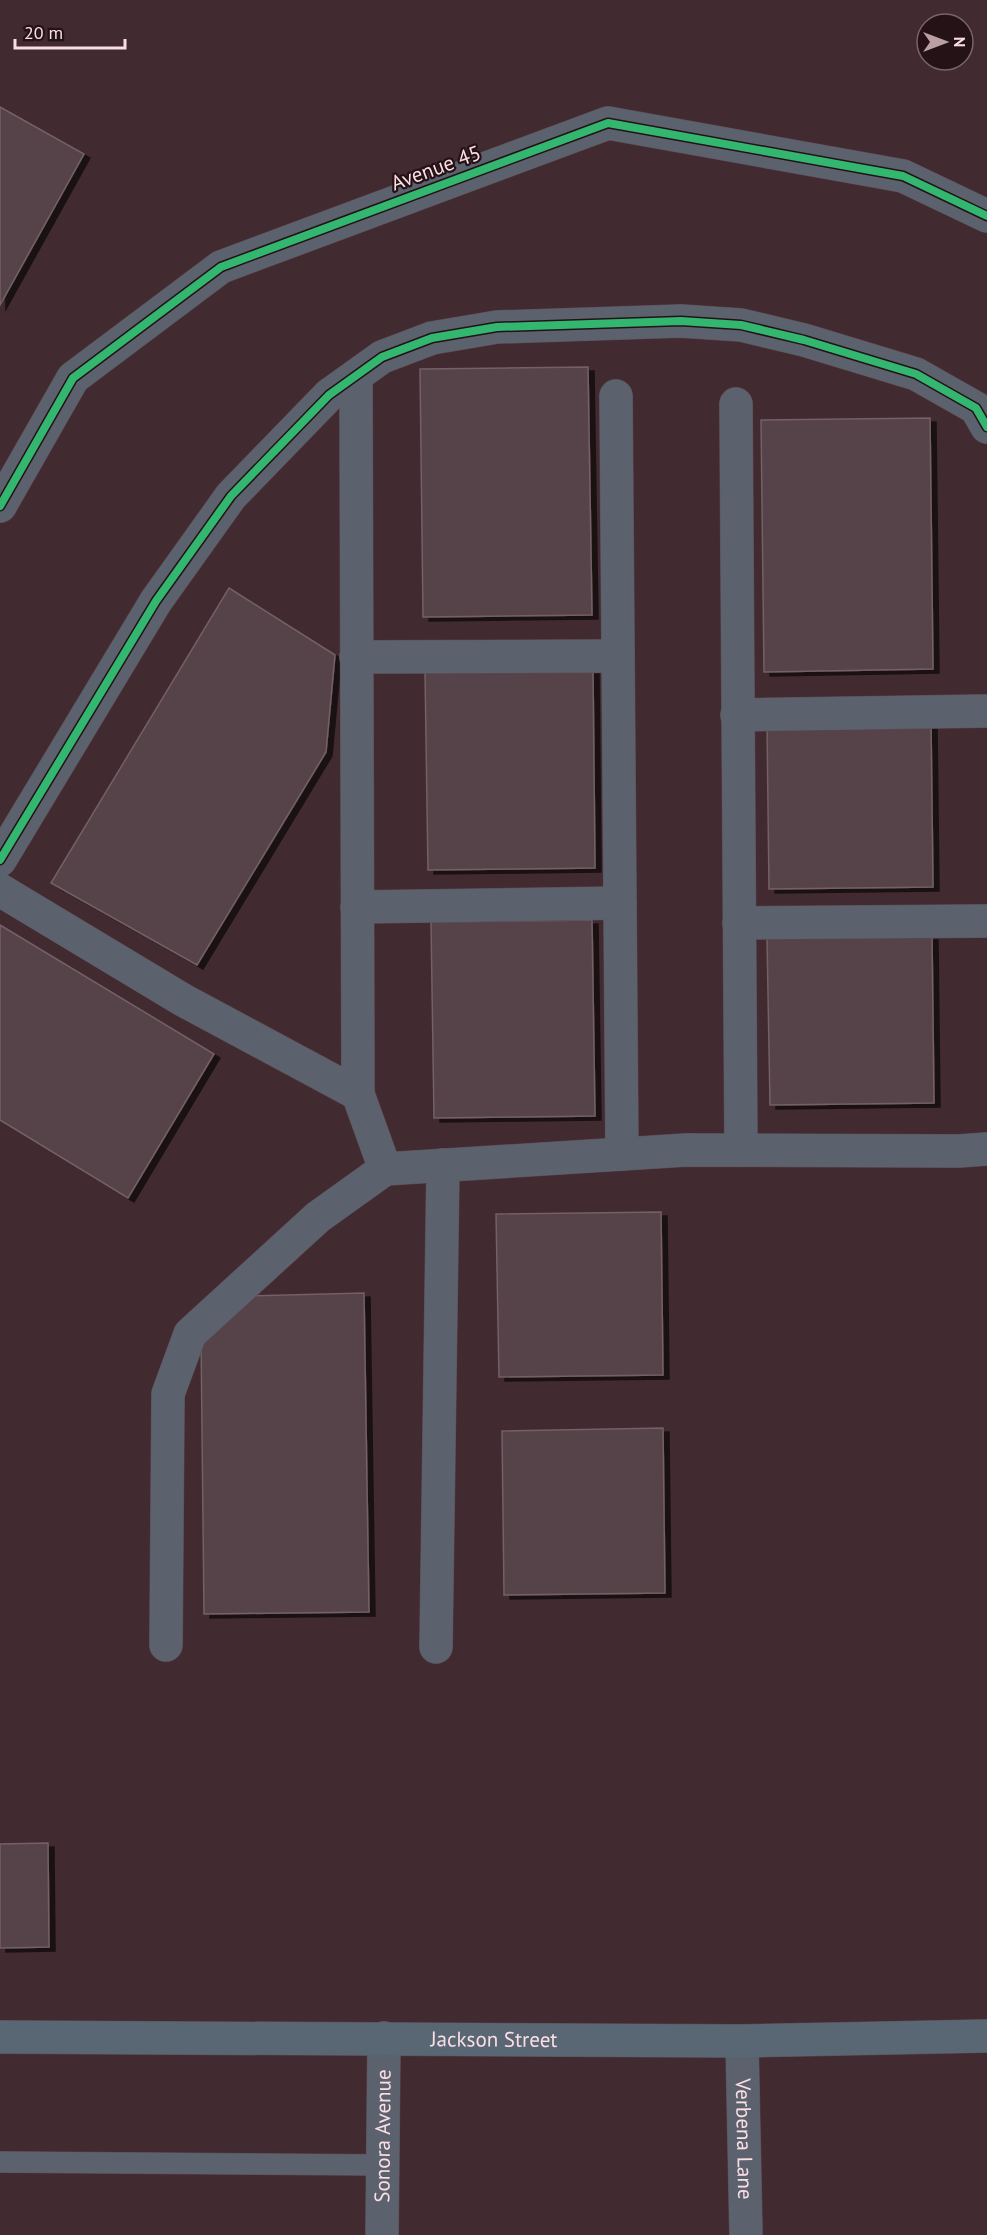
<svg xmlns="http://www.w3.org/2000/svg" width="987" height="2235" font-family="'PT Sans',sans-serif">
<defs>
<filter id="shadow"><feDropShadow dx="6" dy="4" stdDeviation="0" flood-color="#0009"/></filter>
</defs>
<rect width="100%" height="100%" fill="#412a30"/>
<g fill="#564348" stroke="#746065" stroke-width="1.5" filter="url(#shadow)">
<polygon points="0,107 84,154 0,305"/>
<polygon points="588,367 592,615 423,617 420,369"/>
<polygon points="930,418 933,669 764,672 761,420"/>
<polygon points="229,588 335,655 326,752 197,965 51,883"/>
<polygon points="593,670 595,868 428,870 425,672"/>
<polygon points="931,723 933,887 769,889 767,725"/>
<polygon points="592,920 595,1116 434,1118 431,922"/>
<polygon points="0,925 214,1054 128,1198 0,1120"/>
<polygon points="932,936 934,1103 770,1105 767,938"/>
<polygon points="661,1212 663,1375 499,1377 496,1214"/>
<polygon points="364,1293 369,1612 204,1614 201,1337 243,1296"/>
<polygon points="663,1428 665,1593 504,1595 502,1431"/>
<polygon points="48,1843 49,1947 0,1948 0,1844"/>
</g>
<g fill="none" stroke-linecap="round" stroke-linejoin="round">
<g stroke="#5d484e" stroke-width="22">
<polyline id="lane" points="0,2162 383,2165"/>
</g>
<g stroke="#5d484e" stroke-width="34">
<g id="street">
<polyline points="356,376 358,1094"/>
<polyline points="616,396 622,1154"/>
<polyline points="736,404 741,1150"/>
<polyline points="0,506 73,378 221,267 608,123 903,176 987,216"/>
<polyline points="356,657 618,656"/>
<polyline points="737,715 987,711"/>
<polyline points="0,860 156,601 231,496 329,395 382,357 432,338 497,327 681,321 741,325 804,340 916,374 976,408 987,427"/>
<polyline points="0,890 183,1000 358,1094 385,1169 686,1150 959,1151 987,1149"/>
<polyline points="357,907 620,903"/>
<polyline points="739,923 987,921"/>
<polyline points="166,1645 168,1394 190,1334 318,1217 385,1169"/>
<polyline points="436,1647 443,1165"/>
<path id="s1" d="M742 2041 746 2235"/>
<path id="s2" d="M382 2235 384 2038"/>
</g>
</g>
<g stroke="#5d484e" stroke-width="34">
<g id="secondary">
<path id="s3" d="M0 2037 742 2041 987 2036"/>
</g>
</g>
<use href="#lane" stroke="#5b626e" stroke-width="21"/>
<use href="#street" stroke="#5b626e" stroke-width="33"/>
<use href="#secondary" stroke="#596673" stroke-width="33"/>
<g stroke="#241216" stroke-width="11">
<g id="cycleway">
<polyline points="0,506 73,378 221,267 608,123 903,176 987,216"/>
<polyline points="0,860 156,601 231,496 329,395 382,357 432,338 497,327 681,321 741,325 804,340 916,374 976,408 987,427"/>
</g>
</g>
<use href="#cycleway" stroke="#33b770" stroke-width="8"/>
</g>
<g text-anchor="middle" stroke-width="4.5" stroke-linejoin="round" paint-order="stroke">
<g font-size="21" fill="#fbdee4" stroke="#241216">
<text transform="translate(436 168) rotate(-20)" y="7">Avenue 45</text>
<text dy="7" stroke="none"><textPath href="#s3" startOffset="494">Jackson Street</textPath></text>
<text dy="7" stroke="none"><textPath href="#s2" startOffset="99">Sonora Avenue</textPath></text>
<text dy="7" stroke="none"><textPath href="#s1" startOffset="98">Verbena Lane</textPath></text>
</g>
</g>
<g transform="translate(945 42) rotate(90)"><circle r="28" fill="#241216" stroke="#7a6468" stroke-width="1.5"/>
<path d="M0-4.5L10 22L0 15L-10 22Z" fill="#ba9fa5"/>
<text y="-9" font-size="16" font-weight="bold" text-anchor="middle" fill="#fbdee4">N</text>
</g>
<path d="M15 39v9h110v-9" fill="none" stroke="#fbdee4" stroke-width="3"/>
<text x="24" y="39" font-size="18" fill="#fbdee4" stroke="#241216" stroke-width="4.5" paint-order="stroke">20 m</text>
</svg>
